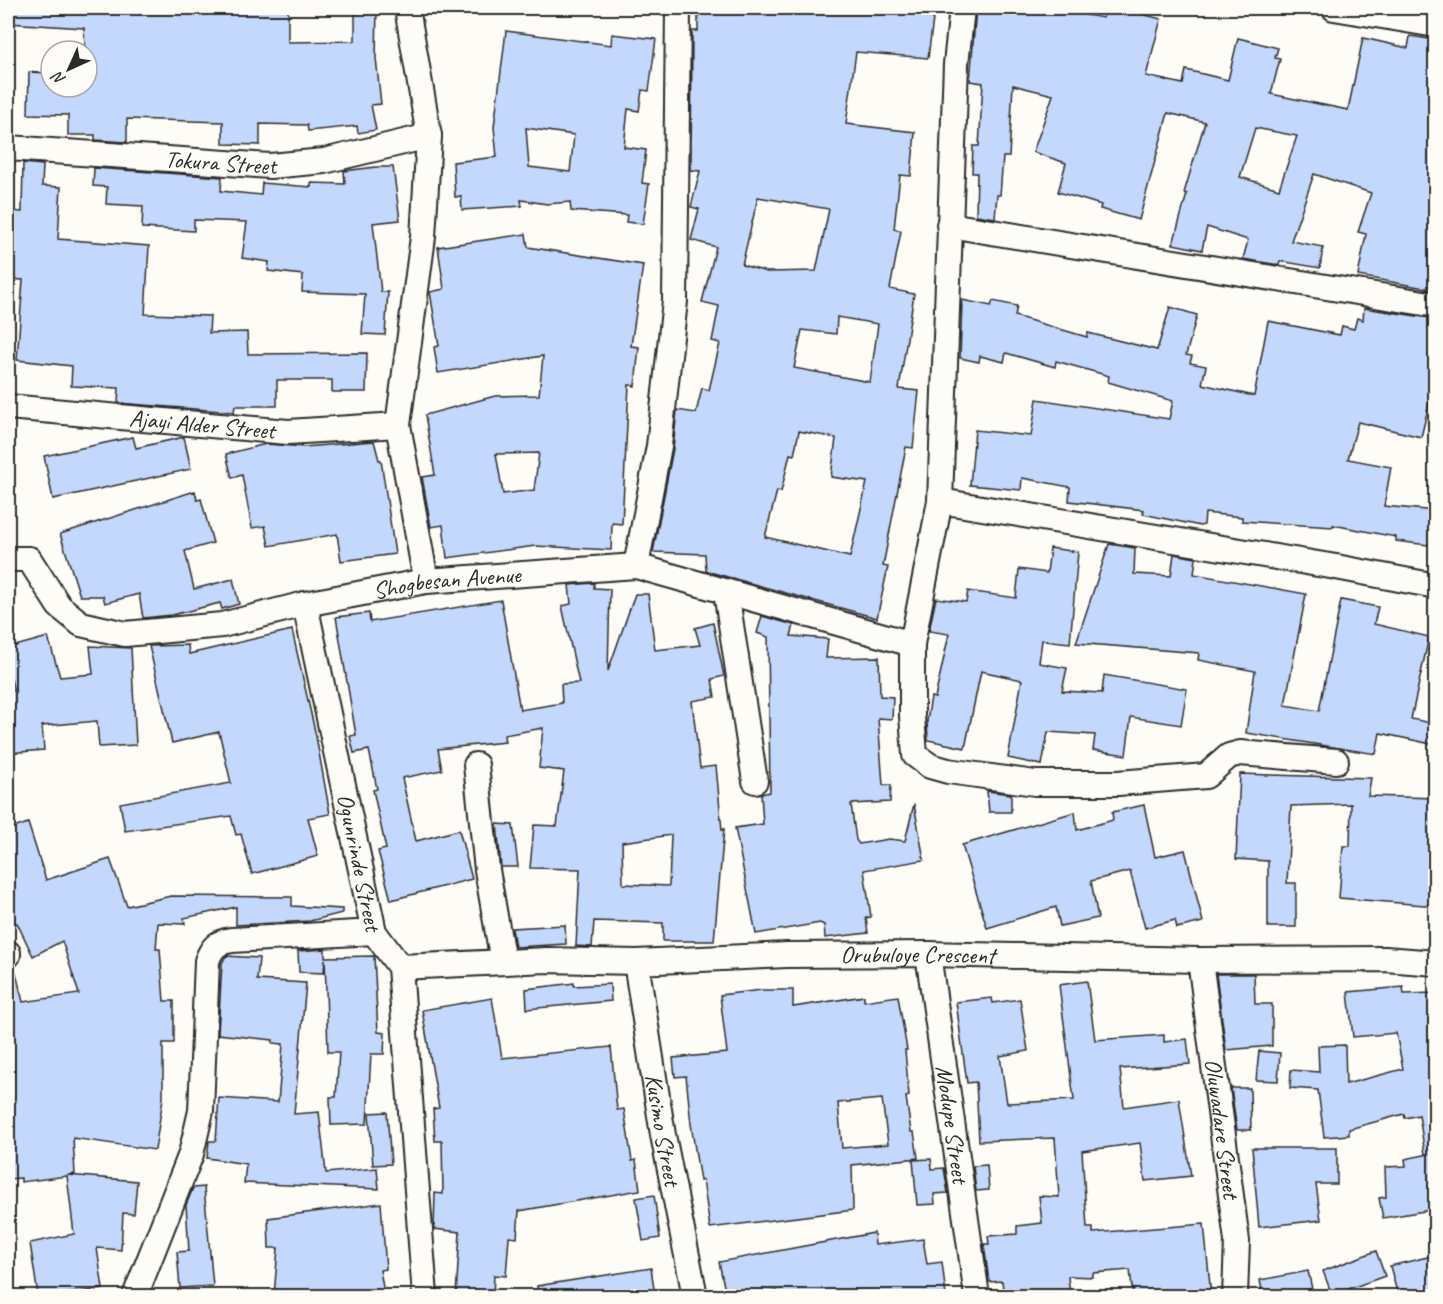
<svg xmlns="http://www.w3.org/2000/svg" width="1443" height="1304" font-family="Caveat,sans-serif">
<rect width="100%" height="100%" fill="#fdfcf7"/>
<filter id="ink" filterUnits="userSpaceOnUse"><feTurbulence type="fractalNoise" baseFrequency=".0167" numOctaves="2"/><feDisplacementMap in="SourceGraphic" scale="12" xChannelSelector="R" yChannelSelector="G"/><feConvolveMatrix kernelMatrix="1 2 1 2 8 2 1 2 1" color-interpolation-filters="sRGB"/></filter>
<g filter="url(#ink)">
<g fill="#c4d7fc" stroke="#2b2b2b" stroke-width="1.5" fill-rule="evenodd">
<polygon points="8,8 288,8 288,42 355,41 355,8 377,8 376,58 381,104 371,105 376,130 358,133 357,126 308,131 307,125 260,124 260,145 223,144 223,122 127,119 127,142 95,140 95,135 68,135 68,115 28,114 29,72 51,73 51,87 87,87 84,28 8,23"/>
<path d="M698 8H764L803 12V8H875L912 11V8L934 11 928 58 856 52 846 124 915 132 911 176 900 175 894 229 901 231 890 289 914 294 899 389 919 391 913 448 906 447 883 566 888 567 877 618 706 571 705 554 653 552 673 449 677 410 696 413 702 388 709 390 720 343 712 341 719 306 702 302 716 247 691 240 699 209 691 207 700 171 691 170 692 31H698ZM758 197 829 209 816 271 767 272 742 265ZM837 317 878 324 870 382 794 368 802 330 836 334ZM799 431 836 438 831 477 867 482 850 557 765 537 777 491 781 492 790 454 794 455Z"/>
<path d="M976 8H1047L1103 18 1105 8H1131L1130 11 1161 19 1146 76 1183 84 1186 70 1228 80 1238 38 1278 48 1275 58 1280 59 1271 94 1348 110 1363 38 1408 48 1410 36 1436 40V260L1430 278 1436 279V290L1358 276 1366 234 1358 232 1371 193 1314 174 1291 241 1323 247 1320 268 1280 261 1279 265 1243 259 1248 240 1207 227 1202 250 1173 244 1187 194 1184 193 1205 122 1168 113 1139 220 1100 209 1101 205 1058 192 1066 163 1033 152 1053 95 1013 85 1009 157H1003L1000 195H997L995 218 976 215 977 173H972L973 146H979L983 83 970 81ZM1255 128 1297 136 1279 189 1240 177Z"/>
<path d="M506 31 611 45 612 34 656 39 649 91 642 90 639 111 628 109 624 147 646 150 642 183 649 184 643 224 626 222 627 215 571 211 570 202 547 204 521 200 522 206 462 210 461 196 455 197 453 162 497 157 494 127ZM526 128 574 135 570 172 529 167Z"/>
<polygon points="23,163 43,165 42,186 61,187 58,239 149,246 145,314 210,316 209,333 247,332 248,354 367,353 366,392 332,392 332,380 277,380 277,406 235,406 234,412 118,403 119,388 71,386 72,366 17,360 23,280 8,279 8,211 22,212"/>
<polygon points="376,167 393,167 400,220 373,223 381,292 388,292 385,335 362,334 365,294 302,292 303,275 268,271 269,262 242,258 247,222 194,220 194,231 142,228 143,206 106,204 107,187 93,186 94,168 222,177 221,191 261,195 262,183 311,187 311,183 345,184 344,171"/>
<path d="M526 234 528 247 643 265 631 346 639 347 635 386 629 385 622 524 612 523 611 550 535 546 447 558 443 525 431 527 422 477 435 475 425 415 495 396 539 395 543 356 438 373 434 347 439 346 430 292 444 289 438 247ZM539 453 534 490 503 494 496 454Z"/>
<polygon points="962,300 991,306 993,301 1017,306 1015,316 1087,337 1088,333 1157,350 1170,307 1197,315 1186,355 1192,356 1190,363 1206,366 1202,384 1254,396 1268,321 1340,335 1342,326 1354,329 1357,318 1363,320 1364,308 1436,319 1436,376 1421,437 1358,422 1348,459 1391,467 1384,506 1436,511 1436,546 1396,541 1396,537 1333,525 1333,527 1242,521 1242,517 1205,513 1204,525 1200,526 1143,514 1144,510 1069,501 1070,487 1022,478 1021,490 970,485 975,430 1031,436 1037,399 1169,419 1173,401 1108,382 1109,376 1056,361 1055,367 1006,353 1004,362 980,356 979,362 960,358"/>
<polygon points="133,437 136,448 184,437 191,469 53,499 44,456"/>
<polygon points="374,441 379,460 381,460 395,554 341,561 337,534 269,546 265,526 252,528 242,475 232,478 226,454 266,444 304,447"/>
<polygon points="195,491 197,500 201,499 213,543 185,551 194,589 233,579 239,604 222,609 220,603 172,615 143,618 139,594 105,603 103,596 80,596 60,534"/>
<polygon points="1109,544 1135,548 1134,574 1171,576 1174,554 1196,558 1194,574 1306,594 1285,705 1319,711 1341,600 1378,607 1374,624 1429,637 1411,719 1436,724 1436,745 1380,733 1376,754 1246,733 1255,671 1198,660 1199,653 1076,643"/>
<polygon points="1050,548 1078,552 1070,643 1042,640 1039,663 1067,668 1062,691 1102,693 1104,675 1187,689 1181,725 1131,717 1126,755 1093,750 1095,735 1048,732 1042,765 1008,758 1022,680 981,671 965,748 928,740 927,721 931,697 935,698 949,634 929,631 936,598 966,602 968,591 1016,598 1019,569 1047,573"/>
<path d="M594 583V588L610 589 608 671 635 594H648L655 650 700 645 695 628 713 623 724 676 712 679 715 697 692 701 700 768 716 766 722 830 724 829 714 941H663V923L594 921 592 947 576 946 580 869 530 868 534 825 557 826 564 771 539 768 543 728 504 735 505 742 438 749 442 770 402 778 416 841 459 830 472 879 391 900 378 851 386 849 373 790 377 789 369 750 354 753 350 736 356 735 336 617 369 613 370 622 501 600 520 710 562 703 561 684 579 683 562 606 571 604 569 585ZM671 835 669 886 623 884 622 842Z"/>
<polygon points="762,616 794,625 791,636 828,639 826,658 879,657 880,696 893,697 892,719 878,718 883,785 891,785 890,802 851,804 856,840 859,844 889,839 905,841 914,804 924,860 864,870 871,917 866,918 868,933 825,938 824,925 820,923 756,934 735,828 763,824 761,794 770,792 768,637 757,633"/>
<polygon points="292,630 316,736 330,814 308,818 318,856 252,874 241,834 236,835 231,816 125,831 120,803 231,783 219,732 172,743 149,646 188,645 189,654"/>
<polygon points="48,637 60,677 93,674 90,646 131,648 136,745 99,747 97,721 42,726 44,750 8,753 8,692 14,691 8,667 8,648"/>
<polygon points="1240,774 1371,778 1368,796 1436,798 1436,906 1339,898 1343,846 1350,846 1351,804 1291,806 1287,883 1296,883 1296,927 1268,927 1268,861 1236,859"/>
<polygon points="987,791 1011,794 1011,812 989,812"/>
<polygon points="1144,805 1155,857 1185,850 1203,922 1177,928 1175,920 1145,928 1130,871 1091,881 1098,918 1060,926 1056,907 987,928 962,845 1075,812 1077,830 1113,820 1112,812"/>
<polygon points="28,823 46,880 110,859 127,906 171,896 292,897 292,906 342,909 342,913 310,921 236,925 236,907 184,918 185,924 158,923 156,949 160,949 164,1001 174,1001 174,1043 163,1043 163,1098 155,1150 73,1138 75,1174 68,1175 137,1181 134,1214 123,1213 121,1250 97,1248 103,1289 50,1296 38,1296 30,1243 74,1234 67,1176 21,1182 21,1178 8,1179 8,969 15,969 23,1002 79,994 62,941 33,956 17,923 15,924 8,903 8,830"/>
<polygon points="497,824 513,825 518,867 501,867"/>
<polygon points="565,925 566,944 515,947 512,928"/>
<polygon points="325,949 325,957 374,956 378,1032 385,1033 384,1054 371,1054 367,1124 331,1125 330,1097 336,1097 339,1052 328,1052 325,959 324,973 299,972 298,951"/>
<polygon points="226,956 259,958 257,980 306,983 294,1114 319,1112 326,1173 377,1168 379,1189 244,1183 246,1164 207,1158 209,1141 216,1141 219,1098 278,1102 283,1044 273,1043 273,1040 218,1034 222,963"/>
<polygon points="1216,974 1254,974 1255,1004 1272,1004 1272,1046 1226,1050"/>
<polygon points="1087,981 1095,1040 1164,1035 1164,1042 1187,1039 1190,1064 1120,1069 1124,1107 1179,1099 1191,1176 1145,1181 1140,1143 1082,1151 1087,1228 1093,1228 1093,1233 1204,1224 1211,1296 1133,1296 1130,1270 1093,1273 1093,1277 1068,1276 1070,1296 1004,1296 1002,1281 989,1282 984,1244 989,1244 988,1236 1017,1234 1017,1226 1042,1223 1039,1196 1059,1197 1055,1138 979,1141 976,1082 967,1083 956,1002 992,998 993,1003 1020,999 1028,1051 1000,1056 1007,1103 1074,1100 1059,985"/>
<polygon points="574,983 574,986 610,984 611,1001 527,1009 526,989"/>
<polygon points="1403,987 1404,994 1436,993 1436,1209 1383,1218 1379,1198 1386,1197 1385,1167 1406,1166 1405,1159 1429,1154 1425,1154 1419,1115 1405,1118 1404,1114 1349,1129 1349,1135 1324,1137 1318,1090 1290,1088 1291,1070 1319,1072 1318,1046 1345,1045 1346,1084 1403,1069 1396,1033 1353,1037 1348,992"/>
<path d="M762 990H793V1007L864 996V1001L898 996 907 1050H905L909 1096 906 1097 911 1132H914L918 1158 852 1165 853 1210 710 1228 703 1180 700 1181 691 1124 686 1076 675 1077 673 1058 727 1053 720 995ZM882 1099 888 1144 842 1148 838 1103Z"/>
<polygon points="492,998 502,1058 611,1047 617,1110 624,1109 632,1161 636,1160 640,1190 519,1211 517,1238 509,1237 506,1276 494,1275 493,1296 456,1296 460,1232 434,1229 435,1193 443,1194 442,1141 435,1141 433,1109 439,1108 422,1010"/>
<polygon points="1259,1051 1280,1053 1278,1081 1256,1080"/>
<polygon points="1231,1088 1250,1088 1251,1130 1237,1130"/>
<polygon points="387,1112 391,1164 373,1165 369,1113"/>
<polygon points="1252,1148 1337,1148 1337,1184 1316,1184 1321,1220 1259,1227"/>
<polygon points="931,1159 932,1169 944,1168 948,1193 934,1194 935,1204 917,1205 913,1160"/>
<polygon points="987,1165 989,1190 976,1191 973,1166"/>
<polygon points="204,1187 213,1286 180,1288 177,1252 189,1251 186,1205 193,1188"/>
<polygon points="654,1195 660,1238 643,1241 636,1198"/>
<polygon points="381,1203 386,1269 380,1270 384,1293 358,1296 274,1296 278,1248 269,1248 268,1218"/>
<polygon points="874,1233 875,1245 923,1239 927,1264 942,1262 946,1296 838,1296 837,1291 780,1296 777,1291 749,1296 726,1296 719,1262"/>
<polygon points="1376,1251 1385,1276 1332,1295 1323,1271"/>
<polygon points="1432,1256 1436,1269 1436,1296 1398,1296 1390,1266"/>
<polygon points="651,1268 655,1296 538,1296 537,1286"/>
<polygon points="1308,1271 1312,1289 1263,1296 1260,1280"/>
</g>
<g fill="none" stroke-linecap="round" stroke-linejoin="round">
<g stroke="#2b2b2b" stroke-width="28">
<g id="street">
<polyline points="407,8 429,136 423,237 398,425 426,581"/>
<polyline points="962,8 956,64 940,501 912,644 912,716 915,755 930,766 948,771 1035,783 1118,783 1206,776 1229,756 1240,753 1336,761"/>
<polyline points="1334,8 1436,25"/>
<path id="s1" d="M8 148 270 166 324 161 429 136"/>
<polyline points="949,225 1436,305"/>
<path id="s2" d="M8 407 288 432 398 425"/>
<polyline points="940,501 1336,567 1436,586"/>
<path id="s3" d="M8 559H29L59 606 81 624 125 634 222 625 305 604 426 581 636 566 912 644"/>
<polyline points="636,566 659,446 675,301 678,8"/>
<polyline points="726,592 755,781"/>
<path id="s4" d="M305 604 374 932 400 967 425 1296"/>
<polyline points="476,765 487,870 503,962"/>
<polyline points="8,953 8,955"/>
<path id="s5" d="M928 954 977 1296"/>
<path id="s6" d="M1200 960 1237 1241 1235 1296"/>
<path id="s7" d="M636 962 663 1135 695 1296"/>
<path id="s8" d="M400 967 546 960 636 962 787 955 928 954 1200 960 1385 959 1436 963"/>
<path d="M135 1296 191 1154 201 1111 207 961C212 947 217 942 232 940L374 932"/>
</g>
</g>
<use href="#street" stroke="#fdfcf7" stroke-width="24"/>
</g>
</g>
<g text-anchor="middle" stroke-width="5" stroke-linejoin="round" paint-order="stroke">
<g font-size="24" fill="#2b2b2b" stroke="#fdfcf7">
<text dy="8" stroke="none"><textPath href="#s1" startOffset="213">Tokura Street</textPath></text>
<text dy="8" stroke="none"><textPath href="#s2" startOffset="195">Ajayi Alder Street</textPath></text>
<text dy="8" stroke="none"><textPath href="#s3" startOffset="477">Shogbesan Avenue</textPath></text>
<text dy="8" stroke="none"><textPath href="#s4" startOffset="264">Ogunrinde Street</textPath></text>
<text dy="8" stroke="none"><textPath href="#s8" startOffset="518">Orubuloye Crescent</textPath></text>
<text dy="8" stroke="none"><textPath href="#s5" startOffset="172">Modupe Street</textPath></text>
<text dy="8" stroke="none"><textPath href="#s6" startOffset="170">Oluwadare Street</textPath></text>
<text dy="8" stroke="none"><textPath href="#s7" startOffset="170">Kusimo Street</textPath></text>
</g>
</g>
<rect width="1443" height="1304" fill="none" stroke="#fdfcf7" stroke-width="30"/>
<rect x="15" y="15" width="1413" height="1274" fill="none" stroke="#2b2b2b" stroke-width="2" filter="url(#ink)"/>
<g transform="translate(69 69) rotate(225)"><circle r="28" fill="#fdfcf7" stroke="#a9a8a5" stroke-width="1.5"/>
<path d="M0-4.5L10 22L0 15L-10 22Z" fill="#2b2b2b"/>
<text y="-9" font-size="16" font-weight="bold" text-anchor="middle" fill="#2b2b2b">N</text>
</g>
</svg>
